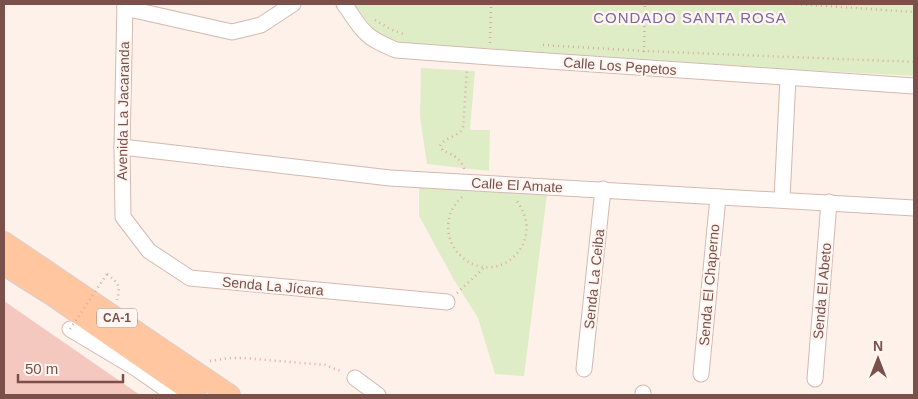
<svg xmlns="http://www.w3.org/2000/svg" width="918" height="399" font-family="Arial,sans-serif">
<rect width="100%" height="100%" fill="#fef1e9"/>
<g fill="#dfedc6">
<polygon points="354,4 914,4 914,76 786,69 407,43 394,41 376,33"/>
<polygon points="421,68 475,71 470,130 490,130 489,171 427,164 420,117"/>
<polygon points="419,187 547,194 524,376 495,374 478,318 454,280 419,216"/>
</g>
<polygon fill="#f5c8bf" points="4,301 140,395 4,395"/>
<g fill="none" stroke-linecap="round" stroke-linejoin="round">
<g stroke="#d4b8b0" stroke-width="17">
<g id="minor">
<polyline points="125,4 122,147 123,217 149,251 190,278 447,302"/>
<path d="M344 4C352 14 358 27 368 35 376 42 387 46 396 50L490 57 914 86"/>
<polyline points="125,8 232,32 261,25 293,4"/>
<polyline points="122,147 390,178 914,208"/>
<polyline points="782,199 788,78"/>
<polyline points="70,329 137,369 174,395"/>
<polyline points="584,369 603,189"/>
<polyline points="701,374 718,197"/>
<polyline points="355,378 378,395"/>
<polyline points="815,379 829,202"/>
<polyline points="643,395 643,393"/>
</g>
</g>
<g stroke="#dacecc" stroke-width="22">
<g id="major">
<polyline points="4,242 230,395"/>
<polyline points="4,265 53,296 196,395"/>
</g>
</g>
<g stroke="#dbaaa1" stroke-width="2.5" stroke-dasharray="1 4" stroke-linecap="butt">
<polyline points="796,4 914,12"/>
<polyline points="375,20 390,29 406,35"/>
<polyline points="490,43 491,4"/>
<polyline points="543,45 644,51 914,62"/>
<polyline points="644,52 645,4"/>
<path d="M464 169C461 159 453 154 443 151L440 146C444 137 457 138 463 128L467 70"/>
<path d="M462 197C451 207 446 220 449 235 451 244 456 252 463 258 500 288 548 240 516 200"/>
<path d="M107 274C118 283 121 285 117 300"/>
<polyline points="457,293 485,267"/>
<polyline points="210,361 229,358 244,358 325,365 343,372"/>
</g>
<use href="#minor" stroke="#fff" stroke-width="15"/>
<use href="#major" stroke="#ffc69f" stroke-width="20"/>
<polyline stroke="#dbaaa1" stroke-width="2.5" stroke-dasharray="1 4" stroke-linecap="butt" points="70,329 107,274"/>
</g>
<g text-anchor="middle" stroke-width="4.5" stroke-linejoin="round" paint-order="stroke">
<rect fill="#fff6f1" stroke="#a3827c" stroke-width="1" x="97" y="308.5" width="40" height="19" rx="4"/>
<g font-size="12" font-weight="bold" fill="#7b504a">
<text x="117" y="322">CA-1</text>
</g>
<g font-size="14" fill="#7b504a" stroke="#fff6f1">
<text transform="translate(620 66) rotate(4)" y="5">Calle Los Pepetos</text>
<text transform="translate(123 111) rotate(-89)" y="5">Avenida La Jacaranda</text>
<text transform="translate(517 185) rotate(3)" y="5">Calle El Amate</text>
<text transform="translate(594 279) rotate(-84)" y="5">Senda La Ceiba</text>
<text transform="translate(709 285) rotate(-85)" y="5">Senda El Chaperno</text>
<text transform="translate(273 286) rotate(5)" y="5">Senda La Jícara</text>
<text transform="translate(822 291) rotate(-85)" y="5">Senda El Abeto</text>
</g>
<g font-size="15" letter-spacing="1" fill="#7f669e" stroke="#fff6f1">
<text x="690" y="23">CONDADO SANTA ROSA</text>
</g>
</g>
<rect width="918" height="399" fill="none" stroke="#7b504a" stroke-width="10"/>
<g transform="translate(878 359)" stroke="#fff6f1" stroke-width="4" paint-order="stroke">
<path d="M0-4L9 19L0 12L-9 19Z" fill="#7b504a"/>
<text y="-8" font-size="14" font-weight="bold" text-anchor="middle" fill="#7b504a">N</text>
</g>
<path d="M18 374v8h105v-8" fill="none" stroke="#7b504a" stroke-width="2.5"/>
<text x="25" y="374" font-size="15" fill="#7b504a" stroke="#fff6f1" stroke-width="4" paint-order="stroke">50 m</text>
</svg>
